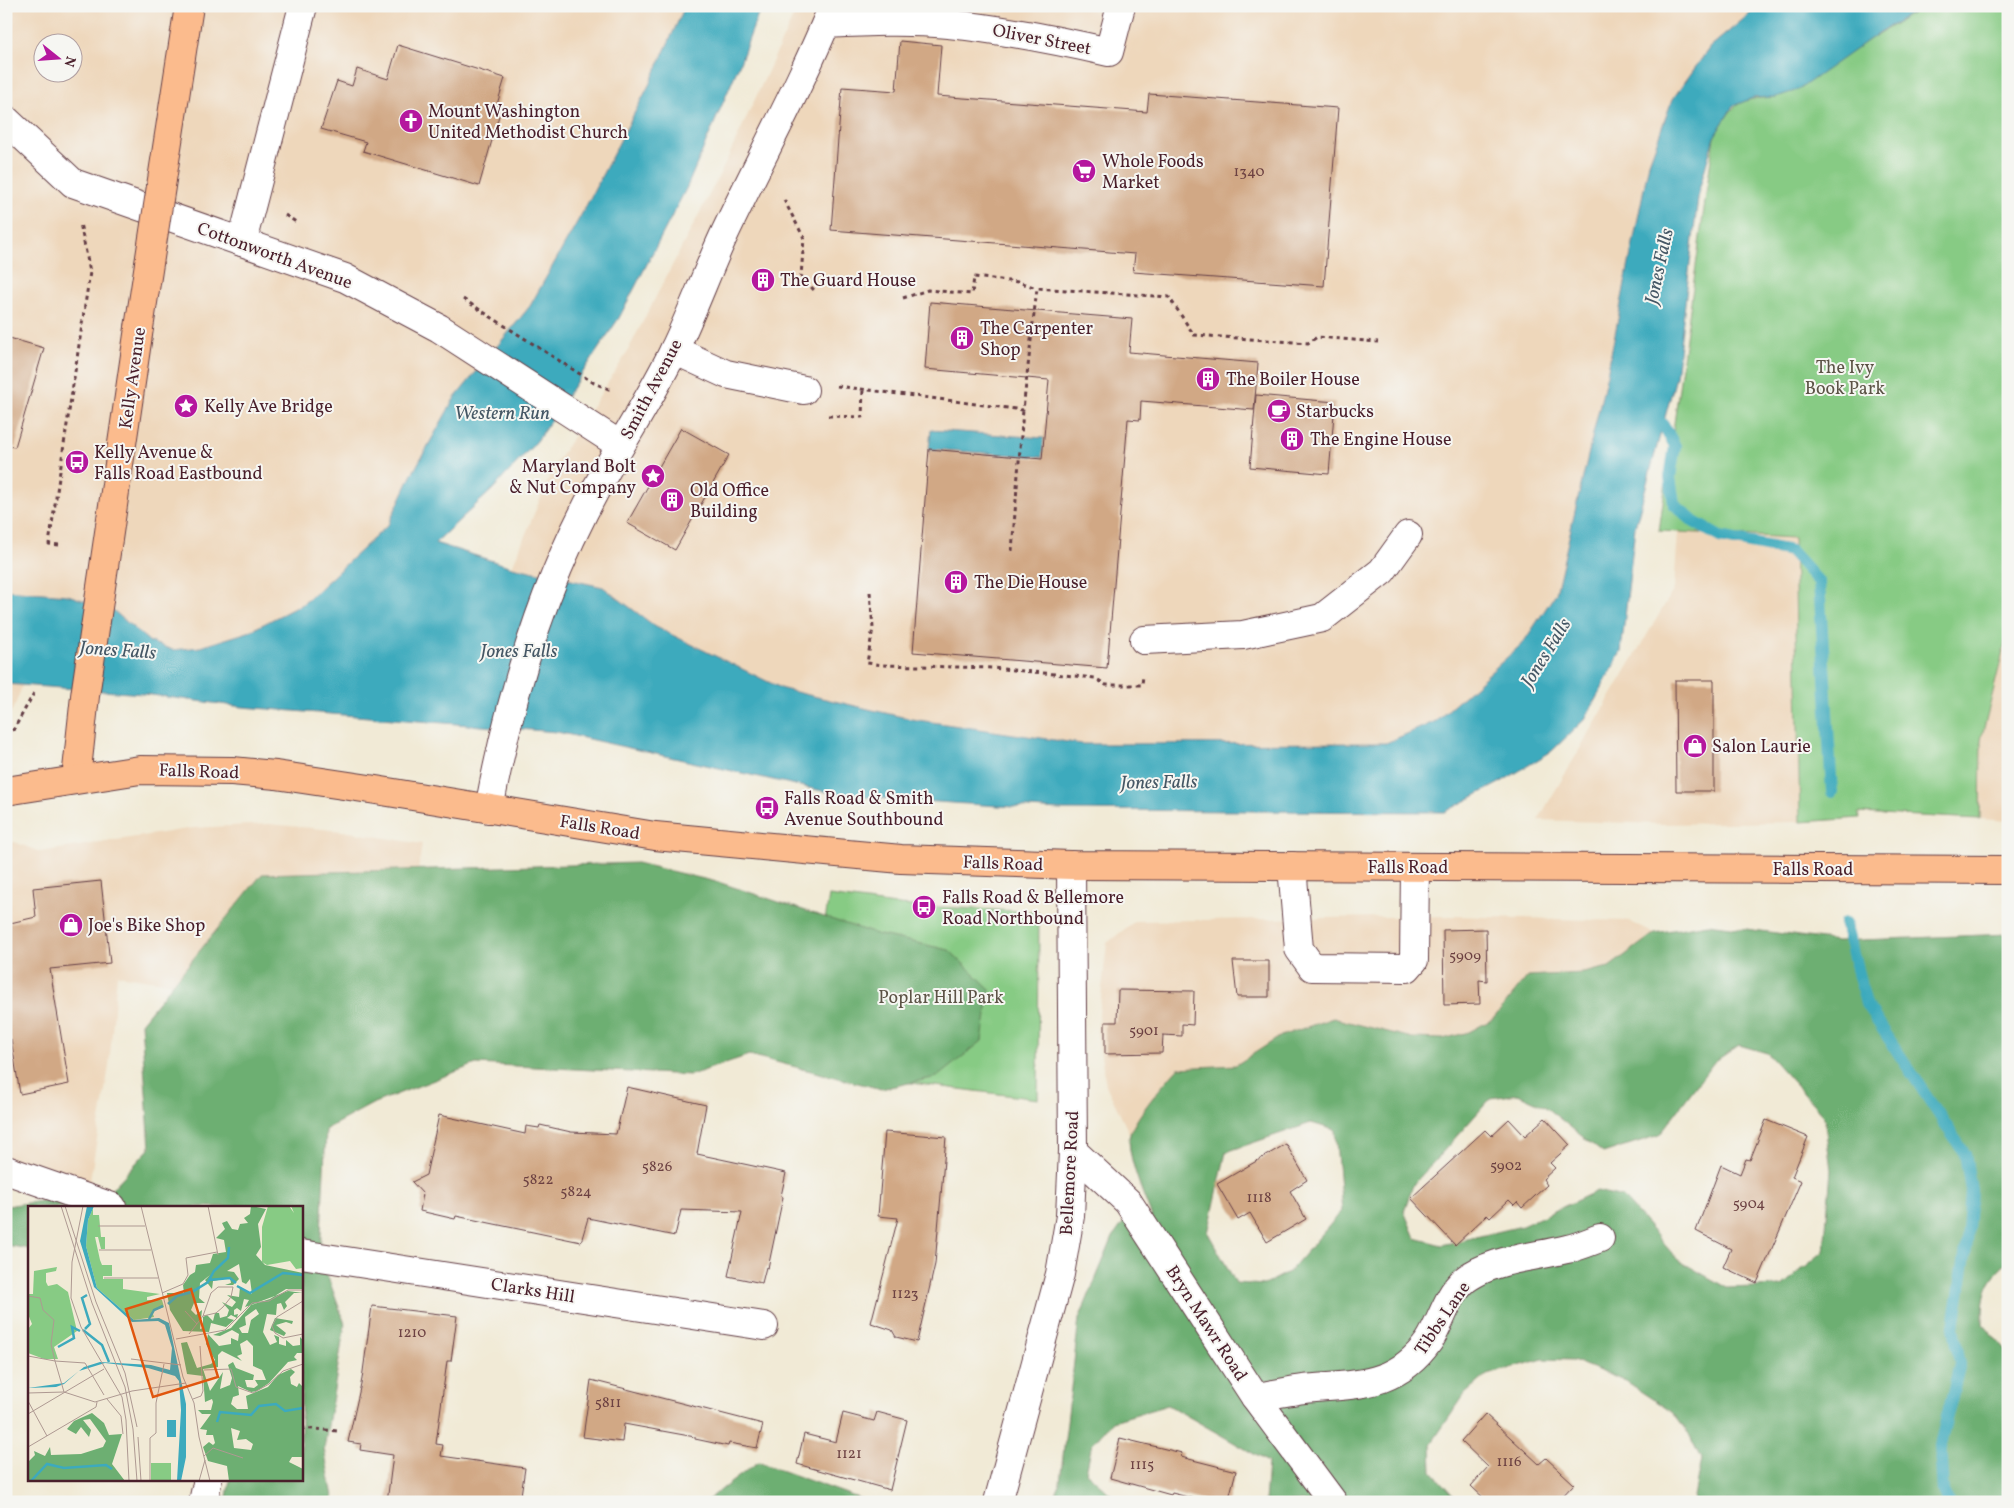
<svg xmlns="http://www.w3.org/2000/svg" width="2014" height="1508" font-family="Vollkorn,serif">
<rect width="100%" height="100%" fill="#f6f6f2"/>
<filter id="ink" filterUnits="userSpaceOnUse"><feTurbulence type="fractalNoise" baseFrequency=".02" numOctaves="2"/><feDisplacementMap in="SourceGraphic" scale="10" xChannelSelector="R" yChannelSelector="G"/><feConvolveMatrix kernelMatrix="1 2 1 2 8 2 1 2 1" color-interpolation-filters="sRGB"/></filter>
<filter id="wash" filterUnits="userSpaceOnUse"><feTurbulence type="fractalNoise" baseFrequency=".0096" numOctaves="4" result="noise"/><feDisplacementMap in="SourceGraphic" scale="20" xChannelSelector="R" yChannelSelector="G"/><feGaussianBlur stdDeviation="1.12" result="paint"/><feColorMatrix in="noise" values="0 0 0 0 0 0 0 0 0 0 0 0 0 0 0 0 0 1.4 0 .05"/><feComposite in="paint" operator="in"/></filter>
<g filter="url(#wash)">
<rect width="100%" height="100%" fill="#f1ead6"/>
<g fill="#eed7bb" fill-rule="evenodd">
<path d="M6 6H685L649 85 585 208 530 306 454 399 411 476 388 525 304 603 248 632 200 647 173 650 150 642 114 611 68 595 6 590ZM42 42H72V72H42Z"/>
<polygon points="798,6 1759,6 1710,47 1672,100 1649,163 1607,374 1556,593 1523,643 1436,721 1386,743 1082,744 911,719 783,689 656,627 603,587 512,567 553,468 625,356 725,164"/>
<polygon points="1678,532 1794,537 1800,822 1661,824 1538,820 1674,589"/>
<polygon points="2008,632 2008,821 1980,819 1981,740"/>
<polygon points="6,684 23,684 15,705 6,720"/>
<polygon points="269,824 343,831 422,844 396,1017 117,975 109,1066 87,1199 6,1170 6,843 15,842 40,852 194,828"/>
<polygon points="1453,916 1628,921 1655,933 1609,967 1583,973 1528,976 1493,1019 1469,1032 1443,1039 1412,1038 1333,1018 1281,1036 1236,1065 1178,1068 1159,1089 1130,1135 1106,1085 1097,1033 1107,943 1135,921"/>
</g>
<g fill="#87cb84" stroke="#687558">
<path d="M1924 6H2008V632L1981 740 1980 819 1858 813 1860 818 1800 822 1794 538 1659 531 1714 137C1735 103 1734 99 1776 97Z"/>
<polygon points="829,896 896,905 1039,912 1038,1099 801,1069"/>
</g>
<g fill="#6daf72" stroke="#5c674e" fill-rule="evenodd">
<polygon points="637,863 721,883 876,934 949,950 990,989 982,1041 937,1077 881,1089 749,1055 691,1075 476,1064 374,1103 326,1129 320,1255 345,1324 324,1449 334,1502 226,1502 230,1479 301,1479 301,1207 29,1207 29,1249 6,1245 6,1206 110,1191 150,1148 141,1023 262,874"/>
<path d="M1708 924 1837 941 2008 934V1262C1984 1282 1983 1295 1983 1324L2008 1353V1502H1693L1701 1459 1689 1434 1672 1412 1625 1381 1572 1360 1543 1359 1487 1375 1465 1394 1431 1444 1432 1472 1459 1502H1265L1268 1462 1168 1405 1113 1421 1092 1444 1086 1472 1119 1502H1051L1060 1482 1079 1319 1113 1237 1128 1216 1152 1217C1145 1199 1125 1152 1130 1134 1136 1116 1165 1082 1178 1068L1236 1065 1281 1036 1333 1018 1412 1038 1443 1039 1469 1032 1493 1019 1528 976 1583 973 1609 967 1655 933ZM1739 1045 1767 1053 1824 1116 1831 1170 1824 1251 1782 1286 1727 1288 1678 1260 1623 1197 1597 1191 1522 1226 1442 1245 1415 1238 1404 1211 1413 1185 1491 1098 1518 1094 1544 1106 1603 1153 1659 1135 1714 1062ZM1311 1123 1335 1130 1342 1211 1289 1272 1264 1285 1236 1283 1208 1233 1226 1152Z"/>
<polygon points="758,1462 869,1502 705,1502"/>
</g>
<g fill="#3daabd" stroke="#446474">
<polygon points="685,6 761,6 740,63 687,187 619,318 537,441 493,489 435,543 512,567 603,587 656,627 783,689 911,719 1082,744 1386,743 1436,721 1523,643 1556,593 1607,374 1649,163 1672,100 1710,47 1759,6 1924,6 1880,32 1798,90 1776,97 1753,98 1733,106 1714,137 1699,190 1676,377 1635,527 1621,652 1585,719 1552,751 1501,782 1445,812 1060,810 845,796 557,732 243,707 144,694 6,684 6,590 68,595 114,611 150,642 173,650 200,647 248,632 304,603 388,525 411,476 454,399 530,306 585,208 649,85"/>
<polygon points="931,430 1044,438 1043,457 929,449"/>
</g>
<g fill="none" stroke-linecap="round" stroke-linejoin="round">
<g stroke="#3daabd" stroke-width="12">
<polyline points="1647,417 1663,424 1675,446 1670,477 1674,504 1694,522 1720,537 1791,551 1819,582 1832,792"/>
<polyline points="1845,923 1866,1004 1965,1154 1971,1190 1967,1242 1954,1327 1960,1364 1940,1445 1943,1491 1948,1502"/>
</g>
</g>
<g id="blocks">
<g fill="#d1a885">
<polygon points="900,41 941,45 937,96 1147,112 1149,94 1338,108 1324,286 1133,272 1135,254 831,230 842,87 896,91"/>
<polygon points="398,45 505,78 495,111 500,112 479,186 363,151 366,142 321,129 337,81 352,86 357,69 388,79"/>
<polygon points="930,302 1132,319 1129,352 1258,363 1254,410 1141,401 1140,420 1128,419 1107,668 913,652 929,449 1042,459 1049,380 925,369"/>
<polygon points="6,337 44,348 15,447 6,446"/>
<polygon points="1256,395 1335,402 1329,474 1250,467"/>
<polygon points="681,428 729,455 675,550 627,523"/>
<polygon points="1675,680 1714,680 1714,791 1676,791"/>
<polygon points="101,881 110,963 50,969 69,1084 20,1094 11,1039 6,1040 6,924 36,917 33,888"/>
<polygon points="1486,929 1487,981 1479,980 1480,1004 1444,1005 1443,930"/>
<polygon points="1233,961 1269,961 1269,997 1237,997"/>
<polygon points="1118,990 1194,991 1193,1025 1182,1024 1182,1036 1163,1035 1162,1053 1105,1054 1105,1022 1117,1022"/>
<polygon points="627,1087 706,1105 697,1154 786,1173 781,1196 783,1197 768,1268 766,1267 762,1283 728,1276 742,1212 681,1210 675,1236 588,1218 581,1242 456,1216 455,1219 420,1211 423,1194 412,1182 426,1175 439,1115 525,1134 526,1126 539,1128 540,1125 571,1132 616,1134"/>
<polygon points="1545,1118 1570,1145 1550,1163 1555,1168 1543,1179 1547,1185 1522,1208 1517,1202 1514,1205 1509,1200 1490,1218 1487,1215 1455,1245 1411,1198 1485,1130 1491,1136 1509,1119 1525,1136"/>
<polygon points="1766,1120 1808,1137 1792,1177 1801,1181 1757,1283 1723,1267 1731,1249 1696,1231 1721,1165 1740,1174 1746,1159 1750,1160"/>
<polygon points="885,1132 946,1137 935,1264 917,1342 896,1337 892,1330 871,1323 898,1218 878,1216"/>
<polygon points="1286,1144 1307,1180 1290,1191 1306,1219 1267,1242 1250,1213 1238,1220 1217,1184"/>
<polygon points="372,1306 457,1316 451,1361 447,1361 436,1444 443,1445 441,1456 525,1468 520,1502 387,1502 393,1455 360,1450 361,1444 348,1442 362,1379"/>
<polygon points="591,1380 763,1424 757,1448 729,1443 728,1446 695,1439 695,1437 624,1424 622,1442 583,1437"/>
<polygon points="877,1412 907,1420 890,1490 797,1464 804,1434 836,1442 843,1413 874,1421"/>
<polygon points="1485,1414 1539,1464 1546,1458 1574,1484 1557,1502 1488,1502 1471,1486 1488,1467 1461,1441"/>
<polygon points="1120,1438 1182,1453 1181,1457 1236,1471 1228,1502 1208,1502 1172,1493 1171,1495 1110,1478"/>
</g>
</g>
</g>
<g filter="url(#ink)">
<use href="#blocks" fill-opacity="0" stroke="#633d45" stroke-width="1"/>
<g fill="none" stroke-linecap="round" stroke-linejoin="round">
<g stroke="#633d45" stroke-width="30">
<g id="minor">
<path d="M826 24C866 22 907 20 948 24 1002 29 1055 40 1109 52L1121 6"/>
<polyline points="6,120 73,183 345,278 439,328 620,445"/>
<polyline points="242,242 303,6"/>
<polyline points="674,350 726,374 804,390"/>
<polyline points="1144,640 1243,635 1322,618 1382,571 1408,535"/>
<path d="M489 809C508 707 536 606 584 512 611 457 647 406 674 350 692 313 706 274 723 237 759 160 801 85 833 6"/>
<polyline points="1292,866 1299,949 1312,967 1407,968 1414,960 1415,867"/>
<polyline points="1073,1151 1128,1202 1255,1397 1333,1502"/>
<polyline points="6,1170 112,1207"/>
<polyline points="301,1254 764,1326"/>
<path d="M1255 1397C1271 1395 1288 1391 1304 1389 1356 1384 1396 1388 1429 1341 1443 1320 1448 1288 1472 1275 1501 1258 1535 1257 1567 1249 1578 1247 1589 1242 1600 1238"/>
<polyline points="203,1502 208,1479"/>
<polyline points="998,1502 1060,1274 1070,1216 1073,1151 1071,865"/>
</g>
</g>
<g stroke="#633d45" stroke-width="30">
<g id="major">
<polyline points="76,779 85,696 139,328"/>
<polyline points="6,791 140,770 232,771 276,775 376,790 655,836 901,859 1071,865 2008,870"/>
</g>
</g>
<g stroke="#633d45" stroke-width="3" stroke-dasharray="4 4" stroke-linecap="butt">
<polyline points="784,200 804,238 801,276 814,290"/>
<polyline points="285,215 296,222"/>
<polyline points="903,298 928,290 972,294 974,277 1018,282 1037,288"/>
<polyline points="463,299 594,383 609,389 612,388"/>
<polyline points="837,386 1023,410 1037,288 1169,297 1194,335 1308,343 1317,337 1378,342"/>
<polyline points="828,416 862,417 863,389"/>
<polyline points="59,545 49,544 90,272 80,223"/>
<polyline points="1012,551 1023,410"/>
<polyline points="870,592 873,628 867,663 882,665 992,668 1095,678 1106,685 1142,685 1143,675"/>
<polyline points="6,736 14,729 34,693"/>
<polyline points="301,1428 338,1431"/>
</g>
<use href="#minor" stroke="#fff" stroke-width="28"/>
<use href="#major" stroke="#fbbb8d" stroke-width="28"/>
<g stroke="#633d45" stroke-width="30" stroke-linecap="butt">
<polyline id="major-bridge" points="139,328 189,6"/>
</g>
<use href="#major-bridge" stroke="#fbbb8d" stroke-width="28"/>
</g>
</g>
<defs>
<g id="church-disc" transform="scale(1.25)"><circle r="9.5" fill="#b5179e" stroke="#f6f6f2"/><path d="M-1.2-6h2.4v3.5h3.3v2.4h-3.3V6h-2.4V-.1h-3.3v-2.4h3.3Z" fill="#fff"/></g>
<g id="supermarket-disc" transform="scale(1.25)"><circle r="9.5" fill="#b5179e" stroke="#f6f6f2"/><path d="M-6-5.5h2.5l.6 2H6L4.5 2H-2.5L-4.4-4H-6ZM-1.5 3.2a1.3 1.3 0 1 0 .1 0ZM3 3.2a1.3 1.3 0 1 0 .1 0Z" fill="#fff"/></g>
<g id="building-disc" transform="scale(1.25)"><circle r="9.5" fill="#b5179e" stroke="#f6f6f2"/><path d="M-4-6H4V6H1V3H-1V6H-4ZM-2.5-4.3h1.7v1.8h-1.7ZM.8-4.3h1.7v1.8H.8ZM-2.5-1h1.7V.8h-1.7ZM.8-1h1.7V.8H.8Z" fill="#fff"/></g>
<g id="sight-disc" transform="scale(1.25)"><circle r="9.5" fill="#b5179e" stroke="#f6f6f2"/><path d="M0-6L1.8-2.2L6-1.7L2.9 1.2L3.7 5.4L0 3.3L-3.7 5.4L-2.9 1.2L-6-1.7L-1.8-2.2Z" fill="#fff"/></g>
<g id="cafe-disc" transform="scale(1.25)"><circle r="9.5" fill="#b5179e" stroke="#f6f6f2"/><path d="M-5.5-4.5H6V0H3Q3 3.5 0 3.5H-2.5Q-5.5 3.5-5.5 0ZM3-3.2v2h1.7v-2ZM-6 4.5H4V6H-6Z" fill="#fff"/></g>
<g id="bus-disc" transform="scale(1.25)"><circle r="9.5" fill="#b5179e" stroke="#f6f6f2"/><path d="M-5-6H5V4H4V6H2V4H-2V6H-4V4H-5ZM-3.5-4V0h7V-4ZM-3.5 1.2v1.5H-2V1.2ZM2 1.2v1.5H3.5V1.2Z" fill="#fff"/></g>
<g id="shop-disc" transform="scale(1.25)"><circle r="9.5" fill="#b5179e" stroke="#f6f6f2"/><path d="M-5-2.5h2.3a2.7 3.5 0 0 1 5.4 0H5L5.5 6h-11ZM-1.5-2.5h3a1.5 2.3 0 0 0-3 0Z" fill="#fff"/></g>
</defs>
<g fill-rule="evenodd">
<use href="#church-disc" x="411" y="121"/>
<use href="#supermarket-disc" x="1084" y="171"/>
<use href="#building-disc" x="763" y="280"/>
<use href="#building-disc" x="962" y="338"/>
<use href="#building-disc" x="1208" y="379"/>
<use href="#sight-disc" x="186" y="406"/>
<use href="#cafe-disc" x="1279" y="411"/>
<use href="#building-disc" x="1292" y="439"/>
<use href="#bus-disc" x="77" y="462"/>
<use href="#sight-disc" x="653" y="476"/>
<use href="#building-disc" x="672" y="500"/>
<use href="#building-disc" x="956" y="582"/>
<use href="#shop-disc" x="1695" y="746"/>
<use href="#bus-disc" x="767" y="808"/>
<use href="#bus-disc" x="924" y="907"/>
<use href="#shop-disc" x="71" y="925"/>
</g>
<g text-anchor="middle" stroke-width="4" stroke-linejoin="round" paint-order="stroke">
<g font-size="15" fill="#6c4142">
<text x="1249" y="176">1340</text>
<text x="1465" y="960">5909</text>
<text x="1144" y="1035">5901</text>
<text x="1506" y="1170">5902</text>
<text x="657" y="1171">5826</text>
<text x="538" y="1184">5822</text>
<text x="576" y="1196">5824</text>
<text x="1259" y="1202">1118</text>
<text x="1749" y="1208">5904</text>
<text x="905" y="1298">1123</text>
<text x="412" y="1337">1210</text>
<text x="608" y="1407">5811</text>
<text x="849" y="1458">1121</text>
<text x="1509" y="1466">1116</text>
<text x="1142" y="1469">1115</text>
</g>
<g font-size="18" fill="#4a1f2b" stroke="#f6f6f2">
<text transform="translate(1042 39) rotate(11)" y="6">Oliver Street</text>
<text transform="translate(275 255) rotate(20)" y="6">Cottonworth Avenue</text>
<text transform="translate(132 378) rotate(-82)" y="6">Kelly Avenue</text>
<text transform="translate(651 389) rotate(-62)" y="6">Smith Avenue</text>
<text transform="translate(199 771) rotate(2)" y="6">Falls Road</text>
<text transform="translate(600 827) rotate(9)" y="6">Falls Road</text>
<text transform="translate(1003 863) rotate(2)" y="6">Falls Road</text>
<text x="1408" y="873">Falls Road</text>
<text x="1813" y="875">Falls Road</text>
<text transform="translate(1069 1173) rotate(-87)" y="6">Bellemore Road</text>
<text transform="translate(533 1290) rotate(9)" y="6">Clarks Hill</text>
<text transform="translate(1442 1318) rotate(-56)" y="6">Tibbs Lane</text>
<text transform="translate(1207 1323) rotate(57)" y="6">Bryn Mawr Road</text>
</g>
<g font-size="18" fill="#4a1f2b" stroke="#f6f6f2" text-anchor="start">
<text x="428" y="117">Mount Washington<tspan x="428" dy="21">United Methodist Church</tspan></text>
<text x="1102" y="167">Whole Foods<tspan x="1102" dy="21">Market</tspan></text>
<text x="780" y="286">The Guard House</text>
<text x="980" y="334">The Carpenter<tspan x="980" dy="21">Shop</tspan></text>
<text x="1226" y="385">The Boiler House</text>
<text x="204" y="412">Kelly Ave Bridge</text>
<text x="1296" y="417">Starbucks</text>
<text x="1310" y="445">The Engine House</text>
<text x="94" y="458">Kelly Avenue &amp;<tspan x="94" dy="21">Falls Road Eastbound</tspan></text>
<text x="636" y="472" text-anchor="end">Maryland Bolt<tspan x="636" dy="21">&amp; Nut Company</tspan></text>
<text x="690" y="496">Old Office<tspan x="690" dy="21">Building</tspan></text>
<text x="974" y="588">The Die House</text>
<text x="1712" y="752">Salon Laurie</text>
<text x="784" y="804">Falls Road &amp; Smith<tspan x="784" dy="21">Avenue Southbound</tspan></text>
<text x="942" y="903">Falls Road &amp; Bellemore<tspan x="942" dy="21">Road Northbound</tspan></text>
<text x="88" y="931">Joe's Bike Shop</text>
</g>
<g font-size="18" fill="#5c5346" stroke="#f6f6f2">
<text x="1845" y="373">The Ivy<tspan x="1845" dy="21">Book Park</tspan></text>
<text x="941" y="1003">Poplar Hill Park</text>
</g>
<g font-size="19" font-style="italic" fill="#455765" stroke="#f6f6f2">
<text transform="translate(1658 266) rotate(-78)" y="7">Jones Falls</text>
<text x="502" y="419">Western Run</text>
<text transform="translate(118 649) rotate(4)" y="7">Jones Falls</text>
<text x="519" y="657">Jones Falls</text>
<text transform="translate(1545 652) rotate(-58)" y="7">Jones Falls</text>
<text transform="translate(1159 781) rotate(-1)" y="7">Jones Falls</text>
</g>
</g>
<g transform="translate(28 1206)">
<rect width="275" height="275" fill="#f1ead6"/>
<path d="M240 0H261L266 7 263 0H275V62L268 63 262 55 239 59 234 56V21ZM65 2V9H71L73 31H77V43H73L70 31H67L72 54 74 59H84V70H75V73H95V83L132 88 119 91V94H134L136 101 124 105 126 111 106 114 69 82 58 40 60 14ZM29 61 28 65 18 67V76L20 80 29 78 40 86 49 125 26 141 30 153H16L0 147V123L4 118 0 108V88H5L6 65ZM123 257H143V275H123Z" fill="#87cb84"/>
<path d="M223 0 238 3 230 18 233 41 228 49 237 59 275 67V83H258L242 93 217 101 221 94 216 93 213 105 209 102 206 104V109L210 108 209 112 203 109 199 112 206 114 198 121 183 117 181 126 155 125 142 104 139 87H156L155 79 162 69 167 66 168 59 182 57 185 48 198 46 196 34 188 32 197 23 194 17 199 15 204 23 210 24 212 18 220 17 216 12 222 8ZM211 58 214 76 218 78 222 73 224 88 212 81 211 91 199 89 208 96 204 101 194 96 201 104 199 110 192 112 191 107H187L185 115 179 109 175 111V122L172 123 174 104 168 109 163 104 166 97H177L171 92 172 77 182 69 177 74 184 83 185 75 202 72 203 77 197 79H205L211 73 206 66 199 65ZM260 85 275 87H266L257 96 259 100 256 104 253 97 249 98 248 109 239 108 235 126 242 139 249 136 246 129 251 131V138L258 140V134L265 140 272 139V131L275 134V147H269L266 151 269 154 260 156 241 177 229 185 223 186 210 180 211 189 205 191 203 198 209 203H220L218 190 240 181 250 169 263 163 267 166 262 171 263 178 269 181 271 177 275 181V251H264L261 256 275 263V275H201L199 260 180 255 175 241 181 236 185 239 187 237 185 229H178L179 224 172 223 183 208H174L170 204H183L185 196 184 193 177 196 175 170 159 168 153 137 159 136 169 162 183 158 187 154 178 138 180 128 191 140 203 138V132L210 135 211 128 204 124 192 130 185 129 203 122 223 99ZM228 103 231 108 223 114 220 127H214L211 122 218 119 217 111ZM219 134 225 140V160L234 164 238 174H227L230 179 226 182 219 181 217 174H225L226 169 208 162 205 156 200 159 204 172 202 179 192 183 195 166 182 185 175 163 190 161V149L194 145 214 155 209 150 214 148 212 138ZM203 222 212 225 209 234 218 233 225 238 223 244 206 242ZM247 112 265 115 264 118 258 116 248 119 258 127 256 130 242 124ZM64 207 76 217 81 229 94 228 84 258 97 275H0V256L7 249 6 245 17 250 22 241 23 249 53 248 75 241 78 235 62 213 55 214 63 224 61 231 53 221 48 228 39 223 46 215Z" fill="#6daf72" fill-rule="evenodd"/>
<path d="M59 0H66L60 14 58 40 69 82 106 114 131 112 141 117 158 198V251L153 275H149L153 204 151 175 147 170 120 162 77 157 51 165 36 178 28 181 0 182 36 177 56 161 72 156 123 159 142 164 144 142 137 119 130 115 104 116 66 81 52 35ZM139 214H148V231H139Z" fill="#3daabd"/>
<path fill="none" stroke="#3daabd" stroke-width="2.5" d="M181 74 202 72 208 77M209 80 222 87 255 67 275 69M140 98 149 90 164 86 180 76 186 65 200 52 201 41M121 113 126 104 135 100M57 123 62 118 54 92 59 89M55 124 74 139 81 156M30 141 46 132 44 121 52 125M189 216 192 206 223 209 231 200 248 198 257 205 275 202M3 275 19 258 36 262 78 259 84 263"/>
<path fill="none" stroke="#ae9992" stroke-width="1" d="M33 0 64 97 97 181 105 223 109 275M37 0 68 96 97 167 109 221M55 0 44 56 43 92 53 121 94 191 98 214 101 275M113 0 155 171 166 197 171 231 182 275M180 0 190 49M0 15V34M70 20H117M71 44H123M76 72H130M134 87 155 78 160 69 158 52 189 46M0 90 12 92 15 104 26 114 23 138 27 155 57 157 76 189M275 95 249 111 244 120 247 127 255 132 275 128M157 105 169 118M161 128 175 110 183 87 190 81H205L203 91 195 101 188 107 175 110M148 133 197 124 224 97 241 95 260 84H275M0 150 27 155 36 186M103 153 153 159M176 164 203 163 208 181 225 187 241 178 255 165 275 158M0 187 36 186 67 196 104 185 158 177M79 193 93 210 95 228M165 193 173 190 175 185 172 140M0 195 19 230M0 208 76 163M110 231 113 275M0 241 68 201 69 196M176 250 185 242 215 252M122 275V232L128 227V197L136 158M171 275 177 254"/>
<path fill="#e0560e" fill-opacity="0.15" stroke="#e0560e" stroke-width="2.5" d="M163 83 190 171 125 191 98 103Z"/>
<rect width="275" height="275" fill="none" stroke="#4a1f2b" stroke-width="2.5"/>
</g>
<rect width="2014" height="1508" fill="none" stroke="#f6f6f2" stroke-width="25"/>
<g transform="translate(58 58) rotate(107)"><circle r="24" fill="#f6f6f2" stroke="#b1a0a2"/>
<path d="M0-4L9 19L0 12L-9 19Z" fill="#b5179e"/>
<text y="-8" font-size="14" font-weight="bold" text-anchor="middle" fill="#4a1f2b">N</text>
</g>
</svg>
